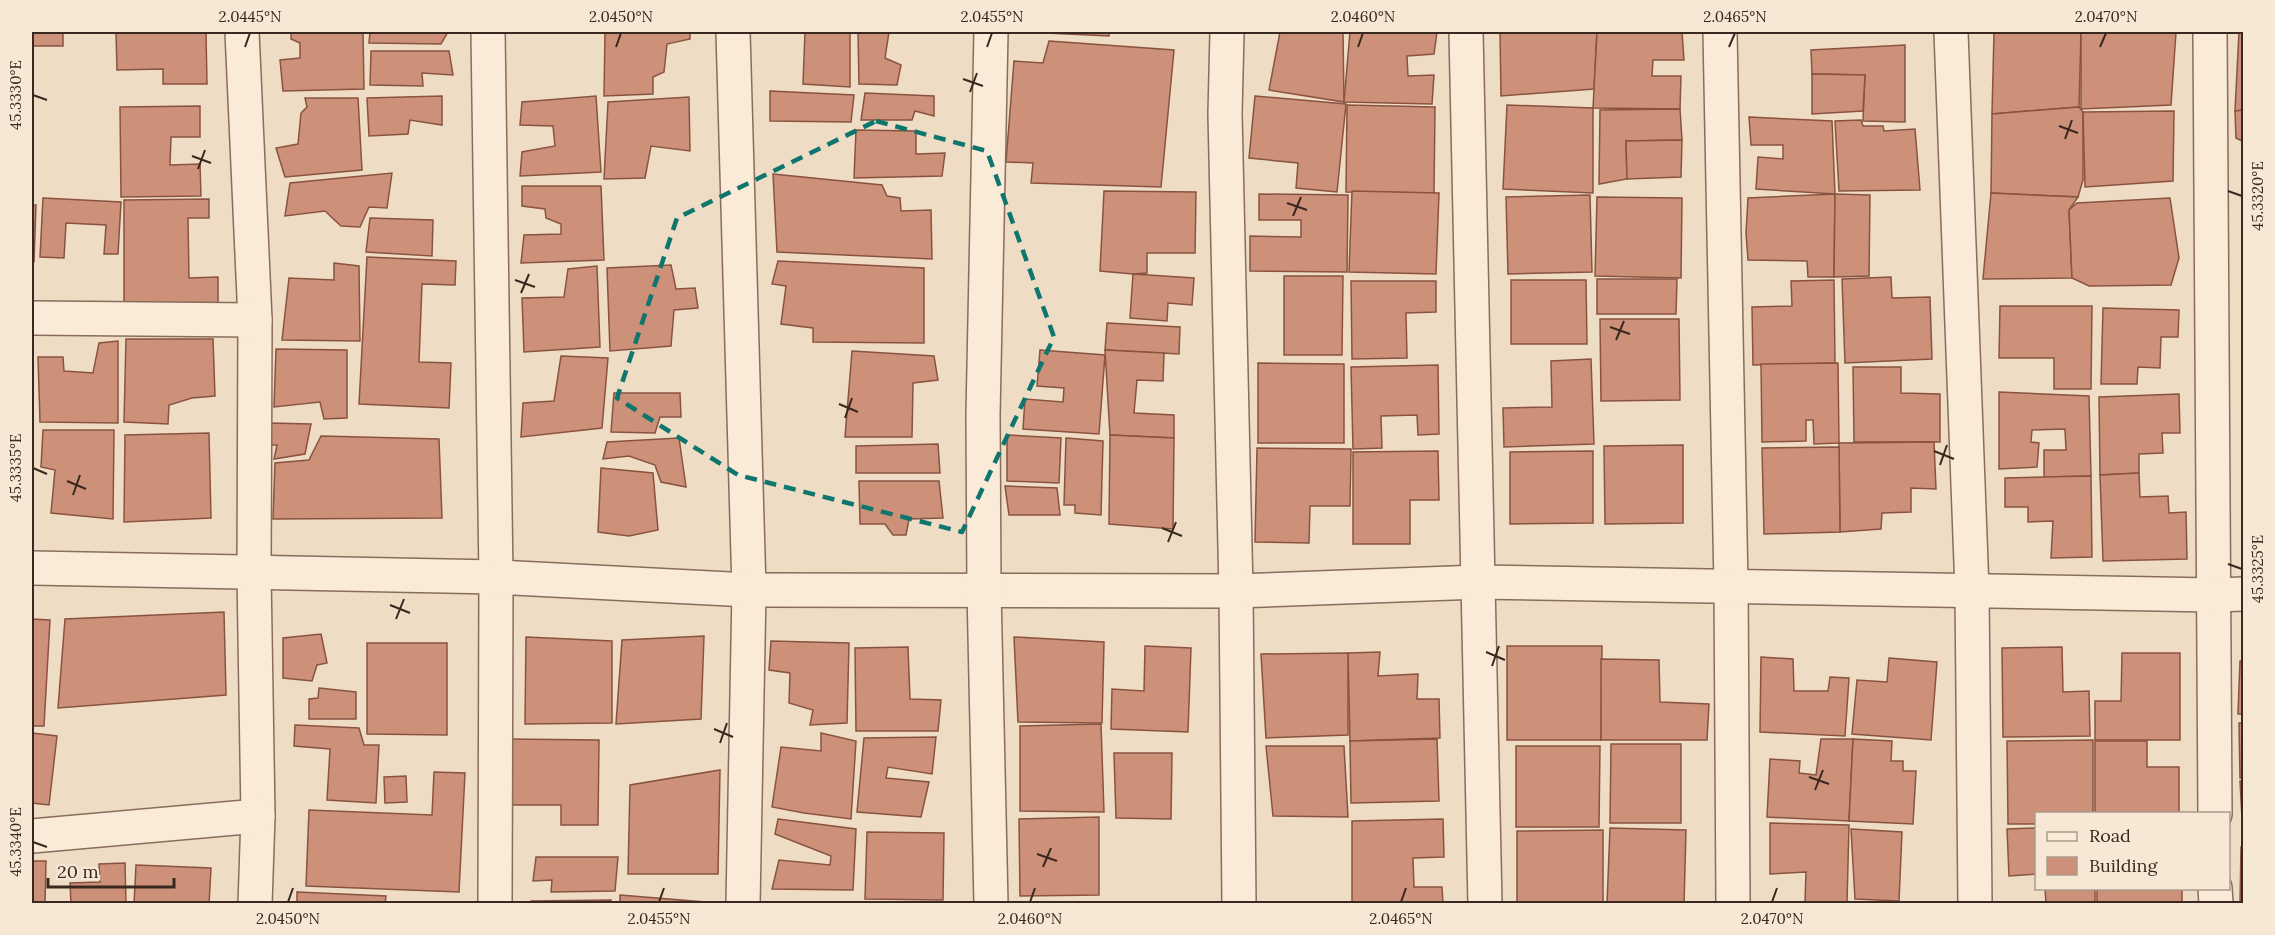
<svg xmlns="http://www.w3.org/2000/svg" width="2275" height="935" font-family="Lora,serif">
<rect width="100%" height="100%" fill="#eedcc5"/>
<g fill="#cd917a" stroke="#895340" stroke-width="1.5">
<rect x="33" y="32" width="30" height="14"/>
<polygon points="116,32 206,32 207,84 163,84 163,69 117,70"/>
<polygon points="291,32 363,32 364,89 283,91 280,60 300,58 300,43 291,39"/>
<polygon points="370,32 448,32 441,44 369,43"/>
<polygon points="605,32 690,32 690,39 667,44 664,72 653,77 653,94 604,96"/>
<polygon points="805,32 850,32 850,87 803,84"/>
<polygon points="858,32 889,32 885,58 901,65 897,85 859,84"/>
<polygon points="1025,32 1109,32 1109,36"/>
<polygon points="1280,32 1343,32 1344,102 1269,90"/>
<polygon points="1350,32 1437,32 1434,54 1407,56 1408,76 1434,75 1432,104 1344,102"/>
<polygon points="1500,32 1597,32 1594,89 1501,96"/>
<polygon points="1597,32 1682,32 1684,60 1653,60 1652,76 1681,76 1680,109 1593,108"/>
<polygon points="1994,32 2081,32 2079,107 1992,114"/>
<polygon points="2081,32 2176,32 2171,105 2081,109"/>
<polygon points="2239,32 2244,32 2244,110 2235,111"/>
<polygon points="1049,41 1174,50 1161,187 1031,183 1033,163 1006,162 1014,61 1043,63"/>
<polygon points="1905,45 1905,122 1863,121 1865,75 1812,74 1811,50"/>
<polygon points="371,51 449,51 453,75 422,73 423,86 370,85"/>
<polygon points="1812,74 1865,75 1863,111 1812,114"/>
<polygon points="770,91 854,95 851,122 770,121"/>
<polygon points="865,93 934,96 934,116 915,111 912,120 861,120"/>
<polygon points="442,96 442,125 410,120 408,134 369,136 367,98"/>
<polygon points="596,96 601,172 520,176 522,152 555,146 553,126 520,125 522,102"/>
<polygon points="1255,96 1346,104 1337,192 1296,188 1298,163 1249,158"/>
<polygon points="689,97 690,151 651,146 645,178 604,179 608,102"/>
<polygon points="305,98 358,98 362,170 285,177 276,148 298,144 301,113 307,107"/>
<polygon points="1347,105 1435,107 1434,193 1346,192"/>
<polygon points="1507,105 1593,108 1593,193 1503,189"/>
<polygon points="200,106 200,137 171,137 170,165 200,164 201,196 121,197 120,107"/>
<polygon points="2079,107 2083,112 2083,180 2078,197 1991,193 1992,114"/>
<polygon points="1680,109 1682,140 1626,141 1627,179 1599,184 1600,110"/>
<polygon points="2244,110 2244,142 2236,138 2235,111"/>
<polygon points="2174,111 2173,181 2085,187 2083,112"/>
<polygon points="1749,117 1832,121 1835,194 1756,189 1758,157 1783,159 1783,145 1751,145"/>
<polygon points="1861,120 1863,126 1883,126 1884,131 1915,129 1920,190 1839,191 1835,121"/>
<polygon points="856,130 916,131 916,154 945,153 942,176 854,178"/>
<polygon points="1682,140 1681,177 1627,179 1626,141"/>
<polygon points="392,173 387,208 369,207 360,227 341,226 325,211 285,216 290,183"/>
<polygon points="773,174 882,185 887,196 900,198 901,211 931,210 932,259 777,252"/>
<polygon points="522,186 601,186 604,260 521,263 524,235 561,234 561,224 546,218 545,209 522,206"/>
<polygon points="1104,191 1196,192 1195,253 1147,253 1147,273 1133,274 1100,271"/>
<polygon points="1352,191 1439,193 1436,274 1349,272"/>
<polygon points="1991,193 2078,197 2069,210 2072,278 1983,279"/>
<polygon points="1259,194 1348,195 1347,272 1250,271 1250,236 1301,237 1301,220 1259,220"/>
<polygon points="1835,194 1834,277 1808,277 1807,261 1748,260 1746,233 1748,198"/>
<polygon points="1835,194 1870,195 1869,276 1834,277"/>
<polygon points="1590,195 1592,272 1508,274 1506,197"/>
<polygon points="1597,197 1682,198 1681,278 1595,276"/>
<polygon points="43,198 121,202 118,254 104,254 106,225 66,223 64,258 40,257"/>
<polygon points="2170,198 2179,258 2171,285 2089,286 2072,278 2069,210 2077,203"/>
<polygon points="209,199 209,218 188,218 189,278 218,277 218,309 124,310 124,200"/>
<polygon points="32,205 36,205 34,262 32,262"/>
<polygon points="370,218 433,220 432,256 366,252"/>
<polygon points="367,257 456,261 455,285 422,284 419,362 451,363 449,408 359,404"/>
<polygon points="778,261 924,268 924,343 813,342 813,328 781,324 786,286 772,284"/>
<polygon points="334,263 359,266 360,341 282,340 289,278 334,280"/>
<polygon points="671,265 676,289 695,288 698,308 674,310 671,346 610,351 607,268"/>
<polygon points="597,266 600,347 524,352 522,298 564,297 568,269"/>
<polygon points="1133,274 1194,278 1192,305 1168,303 1167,321 1130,318"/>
<polygon points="1284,276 1343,276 1342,355 1284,355"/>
<polygon points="1891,277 1892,298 1930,297 1932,359 1845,363 1842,279"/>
<polygon points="1597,279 1677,279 1676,314 1597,314"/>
<polygon points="1511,280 1586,280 1587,344 1511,344"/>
<polygon points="1834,280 1835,363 1753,365 1752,307 1792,306 1791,281"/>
<polygon points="1351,281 1436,281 1436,312 1406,313 1407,358 1352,359"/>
<polygon points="2000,306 2092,306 2091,389 2054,389 2054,358 1999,358"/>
<polygon points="2103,308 2179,310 2178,337 2161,337 2160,368 2138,367 2137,384 2101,384"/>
<polygon points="1600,319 1679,319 1680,400 1601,401"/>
<polygon points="1107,323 1180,327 1179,354 1105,350"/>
<polygon points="126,339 213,339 215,396 192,398 169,405 168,424 124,422"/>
<polygon points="118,341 118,423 40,422 38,357 63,357 64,371 93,373 99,343"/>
<polygon points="276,349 347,350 347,418 324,419 320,402 274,407"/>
<polygon points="1040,350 1105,355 1099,434 1023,429 1025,399 1063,402 1064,388 1037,386"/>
<polygon points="1105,350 1164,353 1163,381 1137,380 1134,413 1174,415 1174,438 1110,435"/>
<polygon points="852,351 934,356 938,380 913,383 912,437 845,437"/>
<polygon points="561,356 608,358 602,428 521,437 523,403 554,401"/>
<polygon points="1591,359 1594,444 1504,447 1503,408 1552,407 1551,361"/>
<polygon points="1258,363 1344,364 1344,443 1258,443"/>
<polygon points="1838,363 1839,443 1814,444 1813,420 1806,420 1806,441 1762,442 1761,364"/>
<polygon points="1438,365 1439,434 1418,435 1417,415 1381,416 1382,448 1353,449 1351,367"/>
<polygon points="1853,367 1901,367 1901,393 1940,394 1940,442 1854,442"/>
<polygon points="1999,392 2089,396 2091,476 2044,477 2044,450 2066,450 2065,429 2032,430 2031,442 2039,443 2037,467 1999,469"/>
<polygon points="614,393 680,393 681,417 660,417 655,433 611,432"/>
<polygon points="2179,394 2180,433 2162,433 2163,453 2139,454 2139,473 2100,475 2099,397"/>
<polygon points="270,423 311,424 305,454 274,459 277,445 268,445"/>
<polygon points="43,430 114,430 113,519 51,513 55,470 41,467"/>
<polygon points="209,433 211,518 124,522 125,435"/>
<polygon points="1007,435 1061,438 1059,483 1007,481"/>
<polygon points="1110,435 1174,438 1173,529 1109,524"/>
<polygon points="321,436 439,439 442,518 273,519 275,463 309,460"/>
<polygon points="679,438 686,487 661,482 655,465 629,456 603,459 607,442"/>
<polygon points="1066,438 1103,441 1101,515 1075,513 1075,505 1064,505"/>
<polygon points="1934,442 1936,489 1911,488 1911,512 1882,513 1881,529 1840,532 1839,443"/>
<polygon points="938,444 940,473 856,473 856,446"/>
<polygon points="1683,445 1683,523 1605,524 1604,446"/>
<polygon points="1839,447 1840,532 1764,534 1762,448"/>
<polygon points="1257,448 1351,449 1350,506 1310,506 1309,543 1255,542"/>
<polygon points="1438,451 1439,500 1410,500 1410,544 1353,544 1353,452"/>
<polygon points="1593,451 1593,523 1510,524 1510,452"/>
<polygon points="601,468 653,473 658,530 629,536 598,532"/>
<polygon points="2139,473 2140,497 2168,496 2169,513 2186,512 2187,559 2103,561 2100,475"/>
<polygon points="2091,476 2092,557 2051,558 2053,521 2028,522 2028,507 2005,507 2005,478"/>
<polygon points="859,481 939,481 943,518 909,519 906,535 893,535 885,524 860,524"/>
<polygon points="1005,486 1057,488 1060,515 1009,515"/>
<polygon points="224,612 226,695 58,708 65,619"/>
<polygon points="32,619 50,620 44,726 32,726"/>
<polygon points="321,634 327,663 317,665 312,681 283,678 283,638"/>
<polygon points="704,636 701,719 616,724 622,640"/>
<polygon points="526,637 612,641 612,723 525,724"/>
<polygon points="1014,637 1104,642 1102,723 1018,722"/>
<polygon points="771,641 849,643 847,723 810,725 813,710 789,703 790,673 769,670"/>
<polygon points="367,643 447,643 447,735 367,734"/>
<polygon points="1145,646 1191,648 1188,732 1111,729 1112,689 1144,691"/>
<polygon points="1507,646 1602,646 1601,740 1507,740"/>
<polygon points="908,647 910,699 941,700 938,731 856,731 855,648"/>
<polygon points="2062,647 2063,692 2089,691 2090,736 2003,737 2002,648"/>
<polygon points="1380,652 1378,676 1418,674 1417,699 1439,699 1440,738 1350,741 1348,653"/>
<polygon points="1348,653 1348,735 1266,738 1261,654"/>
<polygon points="2122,653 2180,653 2180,740 2095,740 2095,701 2121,701"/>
<polygon points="1761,657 1793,659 1794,691 1828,691 1830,677 1849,678 1845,736 1760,732"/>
<polygon points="1889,658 1937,662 1931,740 1852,734 1857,680 1887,682"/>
<polygon points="1601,659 1659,660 1660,702 1709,704 1707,740 1601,740"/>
<polygon points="2240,661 2244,661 2244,714 2238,714"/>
<polygon points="319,688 356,692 356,719 309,719 309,699 318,698"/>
<polygon points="2239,723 2244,723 2244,778 2240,778"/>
<polygon points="1101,724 1104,812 1020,811 1020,726"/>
<polygon points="295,725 359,728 364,745 379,745 376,803 327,800 330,749 294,746"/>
<polygon points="32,733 57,736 49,805 32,803"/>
<polygon points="821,733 856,741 851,819 804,813 772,807 781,747 821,751"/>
<polygon points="936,737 932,774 888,767 886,778 929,782 921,817 857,812 864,738"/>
<polygon points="507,739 599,740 598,825 561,825 561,805 507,805"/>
<polygon points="1437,739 1439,801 1351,803 1350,741"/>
<polygon points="1821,739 1853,739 1849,821 1767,817 1770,759 1800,761 1799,773 1816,775"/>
<polygon points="1853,739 1892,741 1891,761 1903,761 1903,771 1916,771 1913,824 1849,821"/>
<polygon points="2093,740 2093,814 2036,814 2036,824 2008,824 2007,741"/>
<polygon points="2095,741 2147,741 2147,767 2179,767 2179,814 2095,814"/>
<polygon points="1611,744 1681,744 1681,823 1610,823"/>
<polygon points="1266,746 1344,746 1348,817 1273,816"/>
<polygon points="1516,746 1600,746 1599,827 1516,827"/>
<polygon points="1114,753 1172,753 1171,819 1116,818"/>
<polygon points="720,770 718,874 628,874 630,785"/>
<polygon points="434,772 465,773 459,892 306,886 309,810 432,815"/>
<polygon points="406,776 407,802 385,803 384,777"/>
<polygon points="2240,781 2244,781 2244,838 2243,838"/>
<polygon points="1099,817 1099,895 1020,896 1019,819"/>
<polygon points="778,819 856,829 853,890 772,889 779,860 830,865 831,856 775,834"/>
<polygon points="1443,819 1444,857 1413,858 1414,887 1442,887 1443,904 1352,904 1352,821"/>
<polygon points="1770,823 1849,825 1847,903 1805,902 1806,872 1770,874"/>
<polygon points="1610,828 1686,830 1684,904 1607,904"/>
<polygon points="2036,828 2036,874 2009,876 2007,829"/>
<polygon points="1851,829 1902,832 1899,901 1855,899"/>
<polygon points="1603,830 1603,904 1517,904 1517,831"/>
<polygon points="867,832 944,833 943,900 865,899"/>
<polygon points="2241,847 2244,847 2244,904 2240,904"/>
<polygon points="536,857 618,857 615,891 551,892 552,880 533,881"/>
<polygon points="32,861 46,861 45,904 32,904"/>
<polygon points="125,863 126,904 71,904 70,883 100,882 99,864"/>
<polygon points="136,865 211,868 209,904 134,904"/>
<polygon points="2045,888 2095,888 2095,904 2046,904"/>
<rect x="2097" y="888" width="85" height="16"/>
<polygon points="297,892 386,896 385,904 297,904"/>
<polygon points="620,895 705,902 705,904 620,904"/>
<polygon points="611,900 611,904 531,904 531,901"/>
</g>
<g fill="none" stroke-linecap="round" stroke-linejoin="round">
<g stroke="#896d5b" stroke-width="36">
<g id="street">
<polyline points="242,32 255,320 254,574 258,816 255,904"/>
<polyline points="488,32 496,577 495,904"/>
<polyline points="733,32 749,590 743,904"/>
<polyline points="1227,32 1225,114 1236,591 1239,904"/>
<polyline points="1466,32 1485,904"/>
<polyline points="1720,32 1731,585 1733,904"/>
<polyline points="1951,32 1972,590 1975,904"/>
<polyline points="2210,32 2215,814"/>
<polyline points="32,318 255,320"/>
<polyline points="32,568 496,577 749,590 1236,591 1479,582 2213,595 2244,594"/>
<polyline points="32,836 258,816"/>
<polyline points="2215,888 2216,904"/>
<polyline points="991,904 984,590 983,415 991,32"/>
</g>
</g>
<use href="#street" stroke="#f9ebd8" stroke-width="33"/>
</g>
<path fill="none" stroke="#0f766e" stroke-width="4.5" stroke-dasharray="12 8" stroke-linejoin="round" d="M876 121 987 151 1054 337 962 532 738 475 617 398 677 218Z"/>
<path fill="none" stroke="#39281f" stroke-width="2" d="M245 47 250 33M616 47 621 33M987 47 992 33M1358 47 1363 33M1729 47 1735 33M2100 47 2106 33M963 79 983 86M970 92 977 73M33 95 47 100M2059 126 2078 133M2065 139 2072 120M192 156 211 163M198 169 205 150M2228 191 2242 196M1287 203 1307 210M1293 216 1301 197M515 280 535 287M521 293 529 274M1610 327 1630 334M1616 340 1624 321M839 404 858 412M845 418 852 398M1934 451 1954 459M1940 465 1947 445M33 468 47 474M67 481 86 489M73 495 80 475M1162 528 1182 536M1168 542 1176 522M2228 564 2242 569M390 605 410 613M396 619 404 599M1486 652 1505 660M1492 666 1499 646M714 729 733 737M720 743 727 723M1809 777 1829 784M1815 790 1823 770M33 842 47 847M1037 854 1057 861M1043 867 1051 848M288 902 293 888M659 902 664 888M1030 902 1035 888M1401 902 1406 888M1772 902 1777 888"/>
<rect width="2275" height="935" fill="none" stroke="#f6e8d4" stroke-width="66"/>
<rect x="2035" y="812" width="195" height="78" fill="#f6e8d4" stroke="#aa9b8c" stroke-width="1.5"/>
<rect x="2047" y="832" width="30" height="9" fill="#f9ebd8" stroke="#aa9b8c" stroke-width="1.5"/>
<text x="2089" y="842" font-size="18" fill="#39281f">Road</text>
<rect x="2047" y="857" width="30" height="18" fill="#cd917a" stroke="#aa9b8c" stroke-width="1.5"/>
<text x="2089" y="872" font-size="18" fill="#39281f">Building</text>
<path d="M48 878v9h126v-9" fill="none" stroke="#39281f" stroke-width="3"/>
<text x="57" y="878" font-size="18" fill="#39281f" stroke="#f6e8d4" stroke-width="4.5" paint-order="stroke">20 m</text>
<rect x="33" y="33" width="2209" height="869" fill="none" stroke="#39281f" stroke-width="2"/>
<g font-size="15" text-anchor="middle" fill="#39281f">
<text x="250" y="22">2.0445°N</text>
<text x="621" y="22">2.0450°N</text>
<text x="992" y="22">2.0455°N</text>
<text x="1363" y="22">2.0460°N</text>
<text x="1735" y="22">2.0465°N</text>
<text x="2106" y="22">2.0470°N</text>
<text transform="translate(16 95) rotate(-90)" y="5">45.3330°E</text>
<text transform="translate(2258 196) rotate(-90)" y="5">45.3320°E</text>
<text transform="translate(16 468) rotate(-90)" y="5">45.3335°E</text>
<text transform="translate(2258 569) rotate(-90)" y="5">45.3325°E</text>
<text transform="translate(16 842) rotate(-90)" y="5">45.3340°E</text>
<text x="288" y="924">2.0450°N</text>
<text x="659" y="924">2.0455°N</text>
<text x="1030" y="924">2.0460°N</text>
<text x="1401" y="924">2.0465°N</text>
<text x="1772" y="924">2.0470°N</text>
</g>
</svg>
